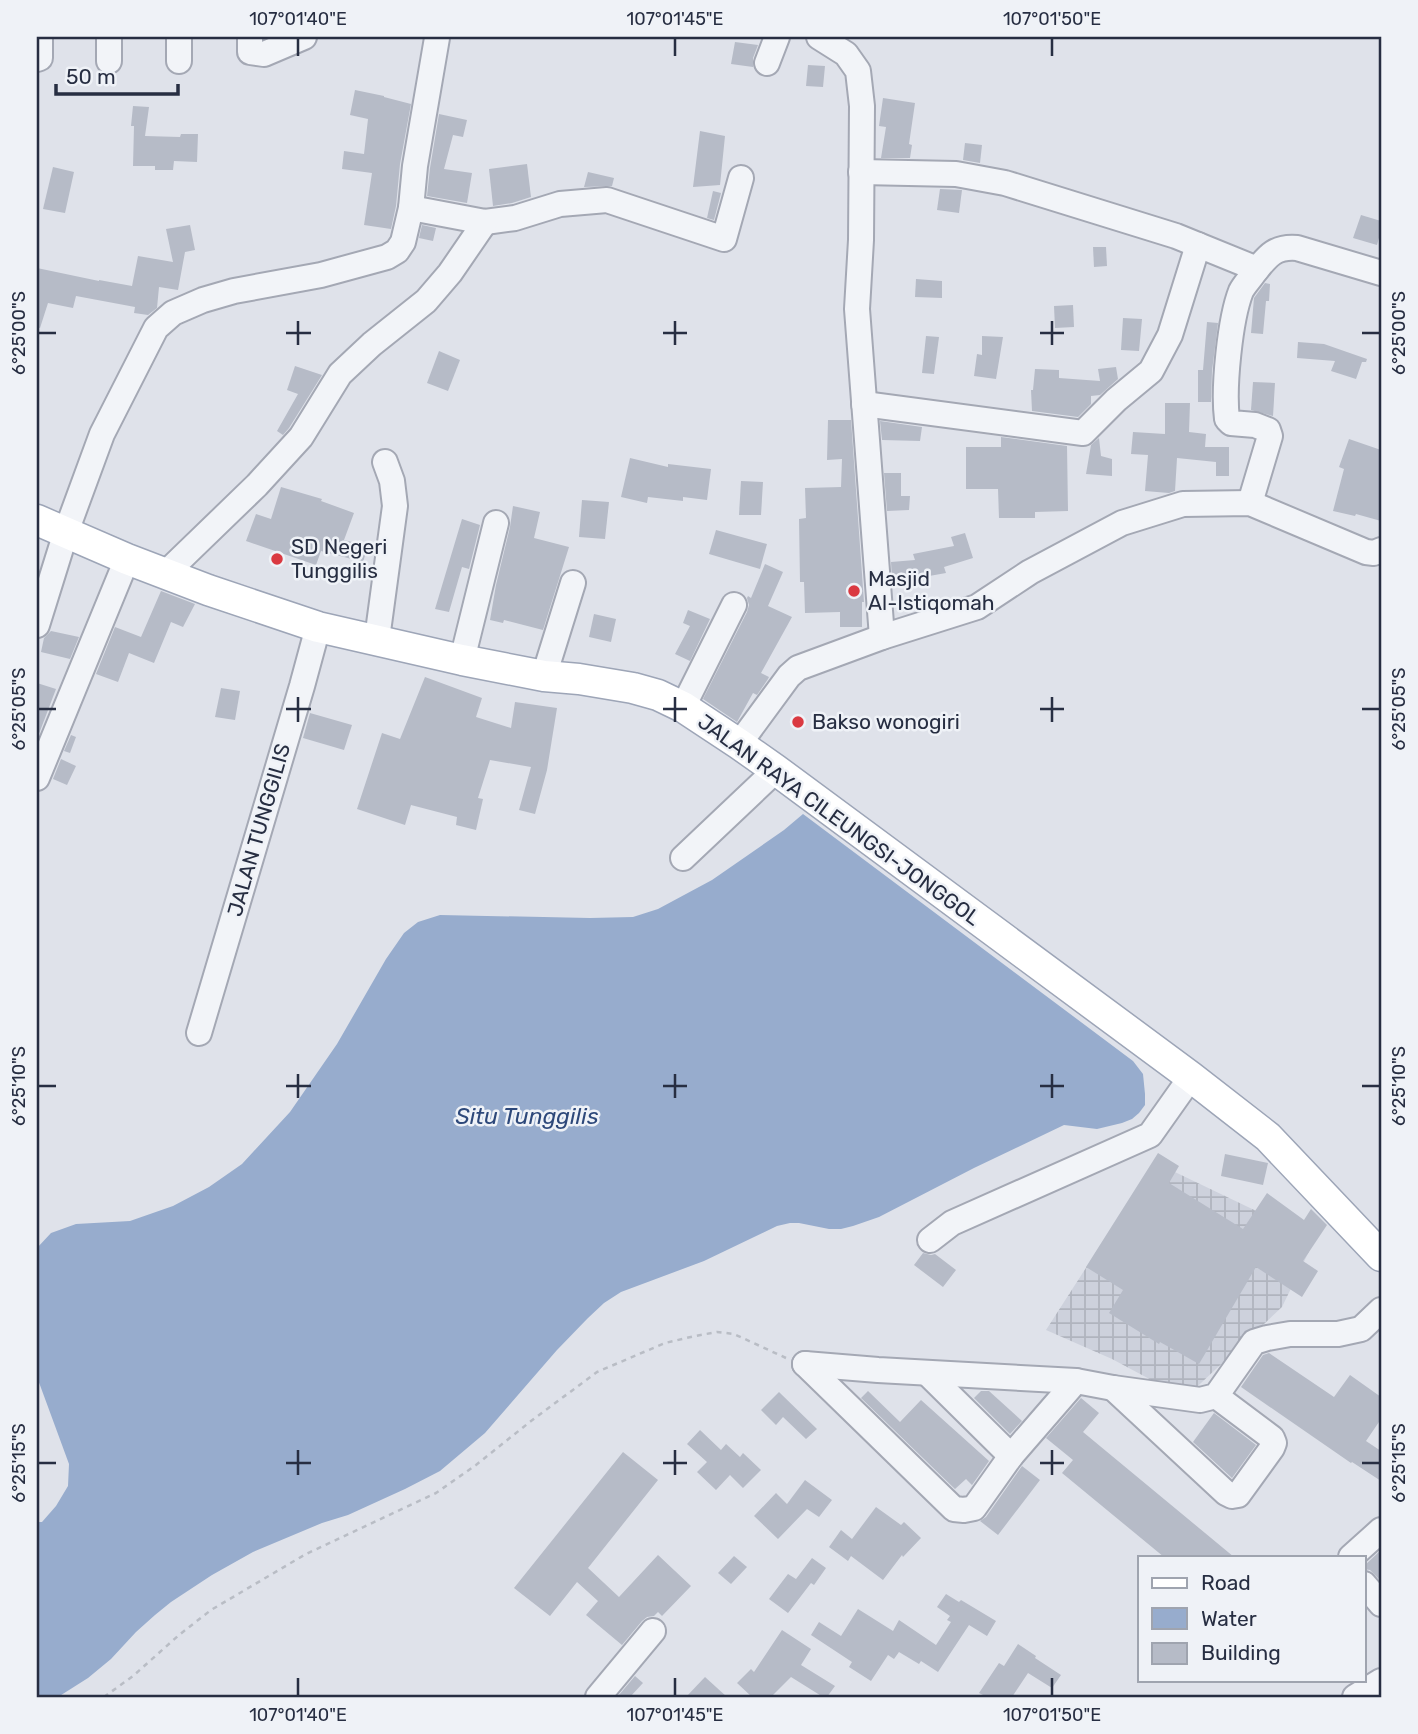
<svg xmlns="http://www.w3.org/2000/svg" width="1418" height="1734" font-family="Rubik,sans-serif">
<defs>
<pattern id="industrial-grid" width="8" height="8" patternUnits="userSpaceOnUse" patternTransform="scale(1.75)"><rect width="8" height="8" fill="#cdd1dc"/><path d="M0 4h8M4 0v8" fill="none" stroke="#b0b4be"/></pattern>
</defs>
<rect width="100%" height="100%" fill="#dfe2ea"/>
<polygon fill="url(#industrial-grid)" points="1154,1162 1315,1239 1282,1307 1185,1398 1112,1359 1046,1330"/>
<polygon fill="#97accd" points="803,814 1133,1061 1143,1074 1145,1094 1145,1105 1139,1113 1132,1119 1122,1123 1097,1129 1064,1125 974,1168 879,1217 853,1226 841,1229 829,1229 799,1223 790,1223 777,1226 704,1261 621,1292 604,1303 588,1318 557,1350 485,1433 440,1471 405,1489 348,1515 322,1523 253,1552 212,1575 171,1602 155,1615 136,1632 111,1659 88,1678 58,1697 37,1697 37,1522 42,1522 56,1506 68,1486 69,1464 37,1377 37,1248 51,1233 76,1224 130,1221 173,1206 209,1187 242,1164 290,1112 337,1044 386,959 404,933 418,922 440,915 590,918 633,917 658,909 712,880 784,830"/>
<g fill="#b6bbc7">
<polygon points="735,42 758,45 753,58 753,67 731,64"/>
<polygon points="808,65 825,66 823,87 806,86"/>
<polygon points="355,90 384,96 384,97 411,104 400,164 396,206 391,229 364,225 372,173 342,169 344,151 364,154 368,119 350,115"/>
<polygon points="883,98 915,103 909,144 912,145 910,158 881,158 886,127 879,126"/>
<polygon points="133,106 149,107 145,136 180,137 181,134 198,134 197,162 174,161 173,170 155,170 155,166 133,166 134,126 131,126"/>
<polygon points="439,114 467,120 463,137 453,135 444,169 472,173 467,203 427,196 430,168"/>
<polygon points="700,131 725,136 720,185 693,187"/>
<polygon points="965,143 982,145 980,163 963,160"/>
<polygon points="527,164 531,197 512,203 493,206 489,169"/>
<polygon points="53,167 74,172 65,213 43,209"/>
<polygon points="588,172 614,178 612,186 584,187"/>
<polygon points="940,189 962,190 959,213 937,210"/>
<polygon points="713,191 721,193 714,220 707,218"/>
<polygon points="1361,215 1381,221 1381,230 1377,245 1353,238"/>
<polygon points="190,225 195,250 185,252 178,290 159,287 157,308 148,315 134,313 135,307 76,296 73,308 48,303 40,328 37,327 37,268 99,281 99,280 132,286 138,256 173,262 166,229"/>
<polygon points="422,225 436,228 433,241 419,238"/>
<polygon points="1093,247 1106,247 1107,266 1094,267"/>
<polygon points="916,279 942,281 942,298 915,297"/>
<polygon points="1265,283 1270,284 1269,301 1266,301 1263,334 1251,333 1254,298"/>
<polygon points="1073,305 1074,327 1055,328 1054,306"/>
<polygon points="1123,318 1142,319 1139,351 1121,350"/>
<polygon points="1207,322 1218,323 1212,371 1211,402 1198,402 1198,370 1203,370"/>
<polygon points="926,336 939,337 934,374 922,373"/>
<polygon points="982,336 1003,337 996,379 974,376 977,354 982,355"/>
<polygon points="1298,342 1324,344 1367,359 1366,362 1362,362 1356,379 1331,371 1335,361 1297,358"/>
<polygon points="439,351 460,360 448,391 427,383"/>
<polygon points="295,366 322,375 289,428 283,435 277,431 298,394 287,390"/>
<polygon points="1116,367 1118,379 1100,395 1091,396 1091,404 1078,417 1032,411 1031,390 1033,390 1035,369 1059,370 1059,378 1100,381 1098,369"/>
<polygon points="1253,382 1275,383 1273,416 1251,410"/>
<polygon points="1165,403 1190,403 1189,432 1206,434 1205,447 1229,447 1229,476 1216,476 1216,462 1177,458 1175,491 1169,493 1145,491 1148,455 1131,454 1133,432 1165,434"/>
<polygon points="828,420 851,420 864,602 862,602 862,627 840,627 840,612 805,613 804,582 800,582 799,519 806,518 805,488 841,487 842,459 827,460"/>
<polygon points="880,421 922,427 920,441 882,440"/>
<polygon points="1001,437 1067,446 1068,511 1035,512 1035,518 999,518 998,489 966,489 966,447 1001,447"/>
<polygon points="1099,438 1101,456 1112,459 1112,476 1086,474 1091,445"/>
<polygon points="1349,439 1381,450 1381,521 1356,514 1355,516 1333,511 1344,469 1339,467"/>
<polygon points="630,458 668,467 668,464 711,469 707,500 683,497 683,501 648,497 647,503 621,497"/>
<polygon points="884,473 901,473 901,496 910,496 909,510 887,511"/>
<polygon points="741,481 763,482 761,515 739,515"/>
<polygon points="281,487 322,499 321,501 354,513 344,540 368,546 363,562 321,551 316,565 246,541 256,514 271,519"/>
<polygon points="582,500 609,502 605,539 579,537"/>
<polygon points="513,506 540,512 534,538 569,547 543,630 504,620 503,623 490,620 496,585 510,527"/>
<polygon points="462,519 480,525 469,569 462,567 449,612 435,609"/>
<polygon points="716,530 767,544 760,569 709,554"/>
<polygon points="965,533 973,558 944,567 946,573 918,578 892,579 891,562 915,560 913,554 954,546 951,537"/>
<polygon points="765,564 783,572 768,606 792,617 761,673 769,677 768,679 757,695 753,693 737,722 703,699 747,612 749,605 747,598 748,596 751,598"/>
<polygon points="161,591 195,604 183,627 171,622 154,663 129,653 118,682 96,674 115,627 141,637"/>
<polygon points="688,610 710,619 690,661 675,654 690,626 683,623"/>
<polygon points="594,614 616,619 611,642 589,637"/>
<polygon points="51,631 79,637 70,659 41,652 44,638"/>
<polygon points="425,677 482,698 476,717 511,728 515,702 557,708 547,770 535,814 519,810 531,767 490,760 478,798 483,799 476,830 456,825 457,817 411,805 405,825 357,809 382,733 400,739"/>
<polygon points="37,683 56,689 37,739"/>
<polygon points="221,688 240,691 235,720 215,717"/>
<polygon points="310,713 352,725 344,750 303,738"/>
<polygon points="71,735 76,737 70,753 64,751"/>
<polygon points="61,759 76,766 67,785 53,779"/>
<polygon points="1158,1153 1179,1166 1169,1183 1243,1229 1267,1193 1304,1220 1311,1209 1327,1225 1303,1261 1318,1271 1302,1297 1256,1267 1199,1364 1160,1342 1159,1344 1109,1313 1123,1290 1086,1267"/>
<polygon points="1225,1154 1268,1163 1263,1185 1221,1176"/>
<polygon points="923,1253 931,1255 935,1254 956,1270 943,1287 914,1265"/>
<polygon points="1269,1353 1334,1397 1350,1375 1381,1397 1381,1419 1366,1441 1381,1451 1381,1481 1352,1462 1351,1463 1241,1387 1263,1355"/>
<polygon points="868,1391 900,1422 921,1400 989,1461 972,1485 966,1479 955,1489 861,1398"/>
<polygon points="981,1391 989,1391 1022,1421 1010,1434 974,1398"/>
<polygon points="779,1392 817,1429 806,1439 783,1417 776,1425 761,1410"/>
<polygon points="1081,1398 1099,1413 1083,1432 1234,1557 1164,1557 1062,1473 1073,1460 1046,1438"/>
<polygon points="1214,1413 1256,1445 1232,1478 1193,1442"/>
<polygon points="700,1430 721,1450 726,1444 740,1457 743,1453 761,1470 743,1488 730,1475 716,1490 697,1472 707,1462 687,1444"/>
<polygon points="623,1452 658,1480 588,1568 619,1597 658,1555 691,1586 662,1616 658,1612 654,1616 647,1617 642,1621 622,1645 586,1615 598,1601 577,1582 550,1616 514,1588"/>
<polygon points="1022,1466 1040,1480 998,1535 980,1521 986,1517"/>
<polygon points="805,1480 832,1500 819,1517 807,1509 778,1539 754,1516 776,1493 787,1504"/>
<polygon points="876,1507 901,1525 904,1522 921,1538 903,1557 902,1555 883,1580 851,1556 848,1561 829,1547 841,1530 852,1539"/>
<polygon points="1381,1550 1381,1581 1370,1570 1364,1569 1364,1566"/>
<polygon points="734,1556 747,1567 731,1584 718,1573"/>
<polygon points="812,1558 826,1568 814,1585 811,1583 788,1613 769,1599 788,1574 796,1579"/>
<polygon points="946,1594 959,1602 961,1600 996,1621 987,1636 969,1625 938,1672 921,1661 919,1664 899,1652 894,1659 888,1655 871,1681 849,1667 852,1662 811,1635 819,1622 841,1636 858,1609 893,1631 899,1620 936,1645 951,1622 947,1620 950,1616 937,1607"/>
<polygon points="782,1630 811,1649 801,1665 835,1686 827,1697 823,1697 791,1677 771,1697 752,1697 737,1683 751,1669 754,1672"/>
<polygon points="1018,1644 1036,1656 1035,1658 1061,1675 1052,1688 1028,1673 1012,1697 987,1697 979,1693 999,1663 1004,1666"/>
<polygon points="635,1676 643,1683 630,1697 622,1697 619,1695"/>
<polygon points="705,1677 727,1697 686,1697"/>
</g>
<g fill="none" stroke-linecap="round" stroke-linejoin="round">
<g stroke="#a4a8b4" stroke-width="28">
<g id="minor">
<polyline points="109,37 109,61"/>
<polyline points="179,37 179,61"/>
<polyline points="250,37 250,52 264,54 304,37"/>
<polyline points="819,37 846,54 858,71 862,106 861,240 857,309 882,637"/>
<polyline points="37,59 40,58 40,37"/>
<polyline points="767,63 777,37"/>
<polyline points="861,172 956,174 1005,183 1176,236 1257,269"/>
<polyline points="411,208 485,222 515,218 560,204 607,200 724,239 741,178"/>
<polyline points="864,404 1083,433 1116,400 1151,371 1170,335 1198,245"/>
<path d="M1250 503 1270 436 1268 430 1255 425 1231 423 1227 419C1223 388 1230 319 1241 291 1244 285 1250 279 1254 273 1267 257 1274 246 1297 248L1381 273"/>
<polyline points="166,573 257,485 301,437 340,374 372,344 426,301 450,273 485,222"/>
<polyline points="37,625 66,532 102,434 156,328 173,313 203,300 234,291 321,275 387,257 397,251 403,242 411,208 415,166 437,38"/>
<polyline points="377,639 395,506 392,481 385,462"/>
<polyline points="462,660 496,523"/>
<polyline points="544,676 573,583"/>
<polyline points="683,707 734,605"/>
<polyline points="739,744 789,676 798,668 882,637 977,607 1030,572 1122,523 1183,504 1250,503 1366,552 1374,553 1381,550"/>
<polyline points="37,778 127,559"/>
<polyline points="683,858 776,770"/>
<polyline points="199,1033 302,686 318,627"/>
<polyline points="930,1240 952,1223 1150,1135 1191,1077"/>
<polyline points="805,1364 878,1370 1076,1381 1113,1388 1200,1400 1216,1396 1254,1342 1267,1338 1290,1334 1338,1334 1361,1329 1381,1310"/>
<polyline points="805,1364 954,1509 964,1510 974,1508 1011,1456 1076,1381"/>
<polyline points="927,1373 1011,1456"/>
<polyline points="1113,1388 1226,1493 1232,1496 1238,1495 1272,1448 1274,1443 1272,1438 1216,1396"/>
<polyline points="1351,1557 1381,1530"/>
<polyline points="1364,1584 1381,1604"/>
<polyline points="598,1697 653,1631"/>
<polyline points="1355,1697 1381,1681"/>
</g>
</g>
<g stroke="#9da5b7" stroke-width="33">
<polyline id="major" points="37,520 127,559 208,590 318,627 462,660 544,676 579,679 633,688 658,695 683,707 739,744 776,770 1191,1077 1268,1137 1381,1256"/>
</g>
<polyline stroke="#b9bdc5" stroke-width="2.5" stroke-dasharray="5 5" stroke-linecap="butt" points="104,1697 133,1676 179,1635 211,1610 306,1554 436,1493 476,1465 531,1421 597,1372 665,1343 695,1336 717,1332 734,1334 786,1358"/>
<use href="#minor" stroke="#f2f4f8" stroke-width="24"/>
<use href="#major" stroke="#fff" stroke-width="30"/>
</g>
<path fill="none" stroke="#272e42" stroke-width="2.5" d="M298 38V56M675 38V56M1052 38V56M298 321V345M675 321V345M1052 321V345M38 333H56M286 333H311M663 333H687M1040 333H1064M1362 333H1380M298 697V722M675 697V722M1052 697V722M38 709H56M286 709H311M663 709H687M1040 709H1064M1362 709H1380M298 1074V1098M675 1074V1098M1052 1074V1098M38 1086H56M286 1086H311M663 1086H687M1040 1086H1064M1362 1086H1380M298 1450V1475M675 1450V1475M1052 1450V1475M38 1463H56M286 1463H311M663 1463H687M1040 1463H1064M1362 1463H1380M298 1678V1696M675 1678V1696M1052 1678V1696"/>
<g fill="#da3941" stroke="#eff2f7" stroke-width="2.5">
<circle cx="277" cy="559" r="7"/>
<circle cx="854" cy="591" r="7"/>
<circle cx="798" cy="722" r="7"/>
</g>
<g text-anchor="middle" stroke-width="5" stroke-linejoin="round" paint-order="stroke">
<g font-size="21" fill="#272e42" stroke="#eff2f7" text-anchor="start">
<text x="291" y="554">SD Negeri<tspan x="291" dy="24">Tunggilis</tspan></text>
<text x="868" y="586">Masjid<tspan x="868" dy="24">Al-Istiqomah</tspan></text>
<text x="812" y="729">Bakso wonogiri</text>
</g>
<g font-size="21" fill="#272e42" stroke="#eff2f7">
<text transform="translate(839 820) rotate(36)" y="7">JALAN RAYA CILEUNGSI-JONGGOL</text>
<text transform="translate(259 830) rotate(-74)" y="7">JALAN TUNGGILIS</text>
</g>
<g font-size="23" font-style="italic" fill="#2d487a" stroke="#eff2f7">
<text x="527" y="1124">Situ Tunggilis</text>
</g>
</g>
<rect width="1418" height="1734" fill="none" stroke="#eff2f7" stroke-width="77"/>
<rect x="1138" y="1556" width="228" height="126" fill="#eff2f7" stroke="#9fa4af" stroke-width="2"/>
<rect x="1152" y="1578" width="35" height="10" fill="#ffffff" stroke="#9fa4af" stroke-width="2"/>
<text x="1201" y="1590" font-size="21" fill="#272e42">Road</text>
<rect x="1152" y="1608" width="35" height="21" fill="#97accd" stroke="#9fa4af" stroke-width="2"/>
<text x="1201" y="1626" font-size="21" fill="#272e42">Water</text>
<rect x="1152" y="1643" width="35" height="21" fill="#b6bbc7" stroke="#9fa4af" stroke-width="2"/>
<text x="1201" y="1660" font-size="21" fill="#272e42">Building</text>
<path d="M56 84v10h122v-10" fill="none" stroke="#272e42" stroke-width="3.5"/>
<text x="66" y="84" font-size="21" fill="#272e42" stroke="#eff2f7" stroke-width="5" paint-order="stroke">50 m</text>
<rect x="38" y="38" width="1342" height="1658" fill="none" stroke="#272e42" stroke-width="2.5"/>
<g font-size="18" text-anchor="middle" fill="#272e42">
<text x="298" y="25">107°01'40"E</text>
<text x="675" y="25">107°01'45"E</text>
<text x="1052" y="25">107°01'50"E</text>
<text transform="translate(19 333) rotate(-90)" y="6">6°25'00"S</text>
<text transform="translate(1399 333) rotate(-90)" y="6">6°25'00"S</text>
<text transform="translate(19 709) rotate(-90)" y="6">6°25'05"S</text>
<text transform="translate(1399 709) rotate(-90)" y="6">6°25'05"S</text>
<text transform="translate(19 1086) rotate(-90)" y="6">6°25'10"S</text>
<text transform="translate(1399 1086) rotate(-90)" y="6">6°25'10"S</text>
<text transform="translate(19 1463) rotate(-90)" y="6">6°25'15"S</text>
<text transform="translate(1399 1463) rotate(-90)" y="6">6°25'15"S</text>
<text x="298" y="1721">107°01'40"E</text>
<text x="675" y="1721">107°01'45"E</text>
<text x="1052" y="1721">107°01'50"E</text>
</g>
</svg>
